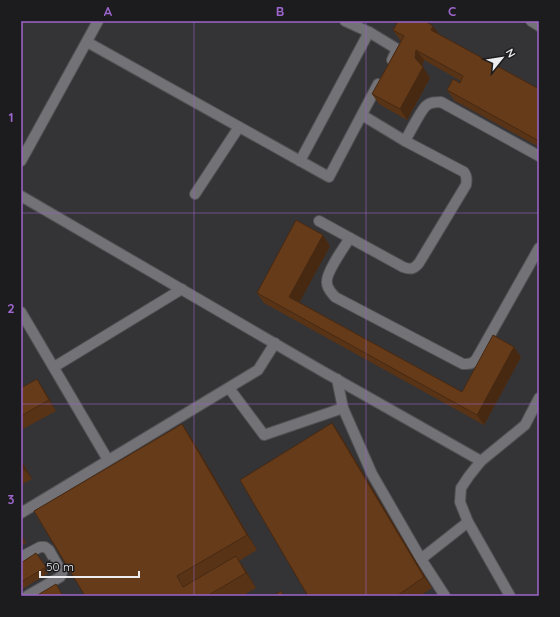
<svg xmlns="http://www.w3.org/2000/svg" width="560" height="617" font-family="Quicksand,sans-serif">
<rect width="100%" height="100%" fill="#343437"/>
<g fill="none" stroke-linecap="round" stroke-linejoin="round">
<g stroke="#525255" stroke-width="12">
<g id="minor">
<polyline points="345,21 369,32 397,49 392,60"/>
<polyline points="531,21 539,26"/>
<polyline points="87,42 329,177 378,84"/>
<path d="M405 141C409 134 421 110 426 106 430 102 436 102 441 102L539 156"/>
<polyline points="21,161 98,21"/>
<polyline points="300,161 369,32"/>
<polyline points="195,194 239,127"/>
<polyline points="21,196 322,371 481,461 525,425 539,398"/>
<path d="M319 221 403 267C411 270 414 269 419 263L466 185C467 180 467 176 464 172L405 141 362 115"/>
<path d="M350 238C344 247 325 274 327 283 327 289 332 293 335 297L463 364C470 364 473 364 477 358L539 248"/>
<polyline points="21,312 108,460"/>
<polyline points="54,367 182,289"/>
<polyline points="337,379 343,408 372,474 421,559 445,596"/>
<polyline points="229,388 264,435 343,408"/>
<polyline points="481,461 469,476 461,488 460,502 468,522 510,596"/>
<polyline points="21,513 258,370 275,343"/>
<polyline points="21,557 40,547 45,547 49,550 62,573 60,577 27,596"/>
<polyline points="421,559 468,522"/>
</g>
</g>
<use href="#minor" stroke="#737277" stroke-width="10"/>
</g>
<g fill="#583316">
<polygon points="393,30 440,35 539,89 539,147 455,101 447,90 460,83 461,81 424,60 422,67 430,78 407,120 379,104 372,94 401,41"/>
<polygon points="330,246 299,302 462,392 514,347 521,357 484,425 264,303 257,293"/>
<polygon points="21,388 44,390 56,411 21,430"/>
<polygon points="182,424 192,439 257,550 239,561 246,571 256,588 242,596 85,596"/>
<polygon points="339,433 432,588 420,596 308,596"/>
<polygon points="21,460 32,479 21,485"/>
<polygon points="21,533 26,543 21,546"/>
<polygon points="36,553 50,572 21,590 21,563"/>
</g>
<g fill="#472912">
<polygon points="433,26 441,36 431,30"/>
<polygon points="416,50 424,60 422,68 423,67 430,78 407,120 400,109 415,58"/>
<polygon points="323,235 330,246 297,307 289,297"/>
<polygon points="514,347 521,357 484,425 477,415"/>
<polygon points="37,379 44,390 56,411 49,400"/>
<polygon points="332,423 339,433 432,588 424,577"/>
<polygon points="182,424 192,439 257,550 247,535"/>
<polygon points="21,460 32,479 24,469 21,463"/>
<polygon points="21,533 26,543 22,537 21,535"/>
<polygon points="236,556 246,571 256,588 246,573"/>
</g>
<g fill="#663b1a" stroke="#472912">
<polygon points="398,21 425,21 433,26 431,30 539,89 539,141 447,90 453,79 460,83 463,76 416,50 415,58 423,67 400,109 372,94 404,36 393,30"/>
<polygon points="296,220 323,235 289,297 462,392 493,335 514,347 477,415 257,293"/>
<polygon points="37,379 49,400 21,416 21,388"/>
<polygon points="332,423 424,577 397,596 308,596 240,480"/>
<polygon points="182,424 247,535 177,576 183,587 236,556 246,573 207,596 85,596 34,511"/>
<polygon points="21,463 24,469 21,470"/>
<polygon points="36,553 46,567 21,582 21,563"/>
<polygon points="56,584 63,596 36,596"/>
<polygon points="281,591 284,596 273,596"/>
</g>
<path fill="none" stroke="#9d66cd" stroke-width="1" stroke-opacity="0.55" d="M194 21V596M366 21V596M21 213H539M21 404H539"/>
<rect width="560" height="617" fill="none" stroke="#1c1b1d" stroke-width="44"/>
<g transform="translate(502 58) rotate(60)" stroke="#1c1b1d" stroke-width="3" paint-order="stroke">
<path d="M0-3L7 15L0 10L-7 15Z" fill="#ededef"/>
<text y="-6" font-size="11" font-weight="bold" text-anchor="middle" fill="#ededef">N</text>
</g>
<path d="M40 571v6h99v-6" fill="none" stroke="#ededef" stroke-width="2"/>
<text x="46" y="571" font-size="12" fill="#ededef" stroke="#1c1b1d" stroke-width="3" paint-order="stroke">50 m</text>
<rect x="22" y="22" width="516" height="573" fill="none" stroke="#9d66cd" stroke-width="1.5"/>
<g font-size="13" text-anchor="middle" font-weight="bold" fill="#9d66cd">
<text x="108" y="16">A</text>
<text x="280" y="16">B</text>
<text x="452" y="16">C</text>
<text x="11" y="122">1</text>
<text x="11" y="313">2</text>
<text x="11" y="504">3</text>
</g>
</svg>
